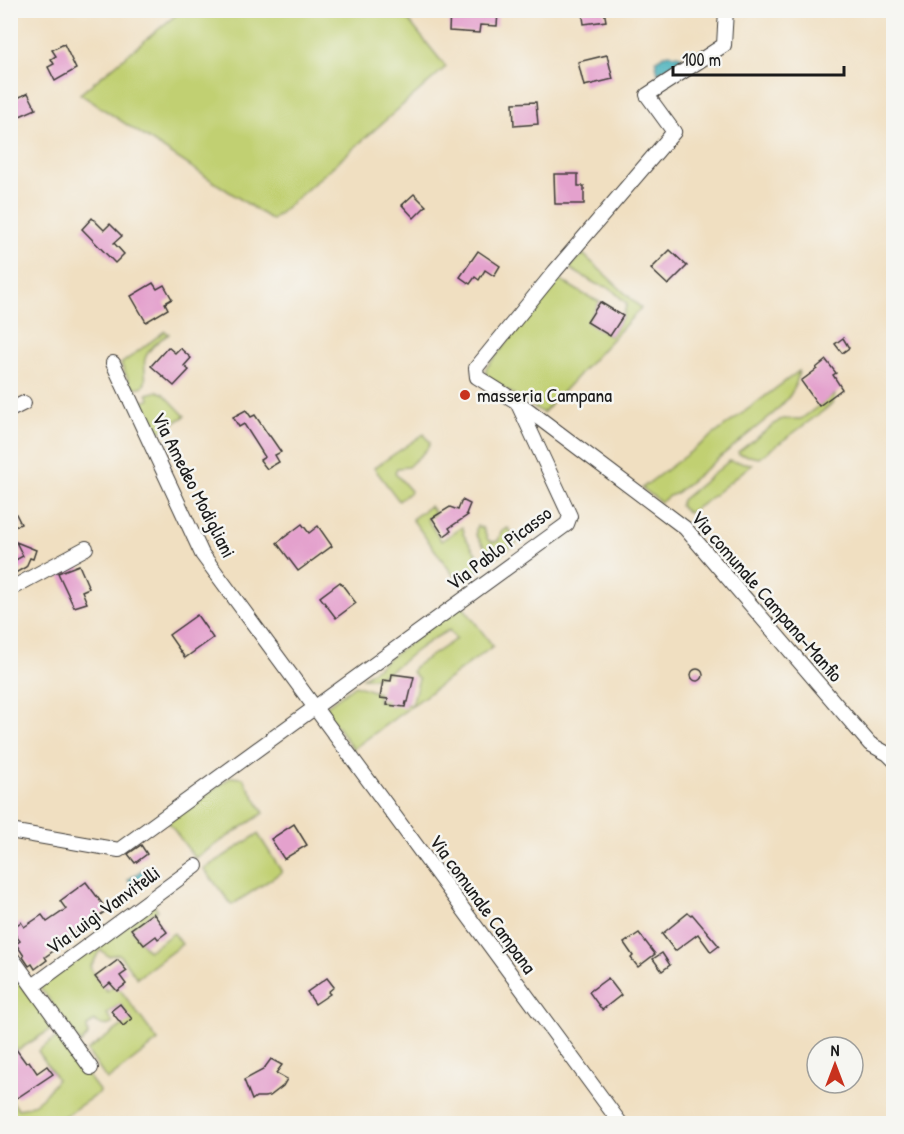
<svg xmlns="http://www.w3.org/2000/svg" width="904" height="1134" font-family="'Patrick Hand',sans-serif">
<rect width="100%" height="100%" fill="#f6f6f2"/>
<filter id="ink" filterUnits="userSpaceOnUse"><feTurbulence type="fractalNoise" baseFrequency=".0167" numOctaves="2"/><feDisplacementMap in="SourceGraphic" scale="12" xChannelSelector="R" yChannelSelector="G"/><feConvolveMatrix kernelMatrix="1 2 1 2 8 2 1 2 1" color-interpolation-filters="sRGB"/></filter>
<filter id="wash" filterUnits="userSpaceOnUse"><feTurbulence type="fractalNoise" baseFrequency=".008" numOctaves="4" result="noise"/><feDisplacementMap in="SourceGraphic" scale="24" xChannelSelector="R" yChannelSelector="G"/><feGaussianBlur stdDeviation="1.35" result="paint"/><feColorMatrix in="noise" values="0 0 0 0 0 0 0 0 0 0 0 0 0 0 0 0 0 1.4 0 .05"/><feComposite in="paint" operator="in"/></filter>
<g filter="url(#wash)">
<rect width="100%" height="100%" fill="#f0dfc1"/>
<g fill="#c1d072" stroke="#6e7647" stroke-width="1.5">
<polygon points="182,10 401,11 446,67 272,220 80,94"/>
<polygon points="583,254 641,308 543,413 486,377 486,368 559,279 585,295 600,302 587,322 610,336 623,316 627,304 610,288 596,284 569,268"/>
<path d="M165 331 169 334C160 339 148 349 145 359 142 370 154 391 132 387L121 364Z"/>
<path d="M799 371C796 391 788 399 774 413L675 494 669 496 661 502 642 488Z"/>
<polygon points="158,391 164,394 185,416 154,436 142,407 142,401 147,401 150,399 147,394"/>
<polygon points="835,394 833,402 826,409 759,458 739,454 738,452 780,420 783,419 801,419"/>
<path d="M424 434 430 443C429 451 414 460 408 467L397 468 395 473 411 491 399 501 374 468Z"/>
<polygon points="729,461 752,464 704,503 688,513 680,506 682,500"/>
<polygon points="430,506 435,513 427,519 441,541 462,527 464,531 463,534 479,558 479,564 481,567 459,583 412,519"/>
<polygon points="477,526 483,528 488,540 492,542 498,541 501,532 508,528 518,542 493,559 476,535 476,528"/>
<path d="M461 604 493 646 353 749 324 708 355 685 379 693 378 701 412 705 419 679 412 672 414 667 456 639 449 630C438 636 427 642 417 650 402 661 383 681 363 678Z"/>
<polygon points="231,777 243,778 264,813 195,858 168,822"/>
<polygon points="258,834 282,872 232,905 204,869"/>
<path d="M154 905 158 910 132 930 148 951 174 933 182 944 137 978 119 954 108 956 101 950C95 955 97 960 90 967L94 974 107 991 116 984 158 1041 107 1080 87 1051 131 1019 120 1004 107 1014 113 1023C106 1028 101 1025 95 1021L87 1026 88 1036 81 1043 40 987Z"/>
<polygon points="10,968 53,1028 17,1051 11,1041"/>
<path d="M58 1036 100 1092 54 1123H11V1100L18 1109C37 1107 47 1093 57 1079L38 1051Z"/>
</g>
<g fill="#39aab6" stroke="#2a6369" stroke-width="1.5">
<polygon points="670,54 681,56 682,59 658,73 656,65 656,60 664,55"/>
<polygon points="146,867 153,876 135,889 128,880"/>
</g>
<g id="blocks">
<g fill="#e4a1cd">
<polygon points="450,10 498,12 497,26 480,25 479,33 449,31"/>
<polygon points="582,10 604,10 606,21 584,24"/>
<polygon points="64,44 76,69 55,81 48,67 54,64 51,59 56,56 52,50"/>
<polygon points="607,55 613,79 584,86 578,62"/>
<polygon points="28,93 36,109 20,116 13,100"/>
<polygon points="536,102 538,124 514,126 513,103"/>
<polygon points="554,174 578,174 578,186 584,186 584,204 555,204"/>
<polygon points="414,194 426,206 414,218 402,205"/>
<polygon points="92,218 104,230 110,224 122,236 114,243 124,254 115,263 82,229"/>
<polygon points="670,250 687,266 668,285 651,269"/>
<polygon points="478,251 500,266 494,276 485,270 479,280 475,277 470,284 460,277"/>
<polygon points="153,283 157,289 164,285 172,299 165,303 168,309 146,322 131,296"/>
<polygon points="600,302 623,316 610,336 587,322"/>
<polygon points="843,338 849,348 842,353 835,344"/>
<polygon points="168,347 175,353 180,348 191,358 184,366 189,370 174,386 151,366"/>
<polygon points="826,360 836,373 833,375 842,389 819,406 801,381 817,369 816,368"/>
<polygon points="246,410 251,417 255,415 269,436 270,436 281,452 275,455 279,462 267,469 260,460 265,457 244,424 239,427 233,417"/>
<polygon points="462,500 470,504 466,514 468,515 449,528 451,531 444,536 432,518 450,507 458,510"/>
<polygon points="10,502 21,524 10,529"/>
<polygon points="302,524 309,533 318,526 332,546 298,571 277,543"/>
<polygon points="16,542 36,550 33,559 30,558 26,567 10,576 10,563 23,556"/>
<polygon points="79,565 89,588 82,591 87,603 74,607 58,573"/>
<polygon points="340,582 356,603 336,618 320,597"/>
<polygon points="197,615 213,638 185,658 169,635"/>
<circle cx="697" cy="675" r="6"/>
<polygon points="392,674 414,677 408,702 406,702 405,707 387,705 388,699 380,698 383,680 391,681"/>
<polygon points="294,824 307,845 284,859 271,839"/>
<polygon points="141,845 147,854 135,863 128,854"/>
<polygon points="86,882 107,910 61,943 62,945 45,957 47,960 35,969 32,964 29,966 23,957 24,956 16,944 20,941 11,929 21,922 24,927 42,915 47,922 66,909 60,901"/>
<polygon points="153,913 167,932 158,939 156,936 144,945 131,929"/>
<polygon points="688,913 691,915 692,914 719,946 711,952 698,934 675,951 662,934"/>
<polygon points="639,933 655,954 638,967 631,958 633,956 624,943"/>
<polygon points="662,953 670,965 662,971 653,959"/>
<polygon points="118,960 127,971 120,976 126,984 117,991 110,983 104,988 95,977"/>
<polygon points="327,978 334,987 328,992 330,994 315,1004 307,992"/>
<polygon points="608,978 621,995 602,1010 589,992"/>
<polygon points="120,1004 132,1019 123,1026 111,1011"/>
<polygon points="10,1041 26,1063 29,1061 37,1073 47,1066 53,1074 17,1098 10,1088"/>
<polygon points="271,1059 282,1065 276,1073 287,1079 283,1086 270,1096 264,1097 256,1097 252,1100 244,1080 263,1070"/>
</g>
</g>
</g>
<g filter="url(#ink)">
<use href="#blocks" fill-opacity="0" stroke="#3c3935" stroke-width="1.5"/>
<g fill="none" stroke-linecap="round" stroke-linejoin="round">
<g stroke="#3c3935" stroke-width="16">
<g id="minor">
<polyline points="113,363 202,554 621,1124"/>
<polyline points="519,403 685,528 870,744 888,754 894,760"/>
<polyline points="10,410 24,403"/>
<polyline points="10,589 86,548"/>
<polyline points="10,831 119,850 567,524 570,516 517,402 477,377 476,368 555,271 674,132 647,95 724,45 726,10"/>
<polyline points="10,955 91,1068"/>
<polyline points="33,986 196,866"/>
</g>
</g>
<use href="#minor" stroke="#fff" stroke-width="14"/>
</g>
</g>
<circle fill="#c8321e" stroke="#f6f6f2" stroke-width="2" cx="465" cy="395" r="6"/>
<g text-anchor="middle" stroke-width="5" stroke-linejoin="round" paint-order="stroke">
<g font-size="20" fill="#1c1c1c" stroke="#f6f6f2" text-anchor="start">
<text x="477" y="402">masseria Campana</text>
</g>
<g font-size="20" fill="#1c1c1c" stroke="#f6f6f2">
<text transform="translate(194 485) rotate(63)" y="7">Via Amedeo Modigliani</text>
<text transform="translate(499 548) rotate(-37)" y="7">Via Pablo Picasso</text>
<text transform="translate(767 596) rotate(49)" y="7">Via comunale Campana-Manfio</text>
<text transform="translate(483 904) rotate(54)" y="7">Via comunale Campana</text>
<text transform="translate(103 910) rotate(-36)" y="7">Via Luigi Vanvitelli</text>
</g>
</g>
<rect width="904" height="1134" fill="none" stroke="#f6f6f2" stroke-width="36"/>
<g transform="translate(835 1065)"><circle r="28" fill="#f6f6f2" stroke="#9f9f9c" stroke-width="1.5"/>
<path d="M0-4.5L10 22L0 15L-10 22Z" fill="#c8321e"/>
<text y="-9" font-size="16" font-weight="bold" text-anchor="middle" fill="#1c1c1c">N</text>
</g>
<path d="M673 66v9h171v-9" fill="none" stroke="#1c1c1c" stroke-width="3"/>
<text x="682" y="66" font-size="18" fill="#1c1c1c" stroke="#f6f6f2" stroke-width="4.5" paint-order="stroke">100 m</text>
</svg>
